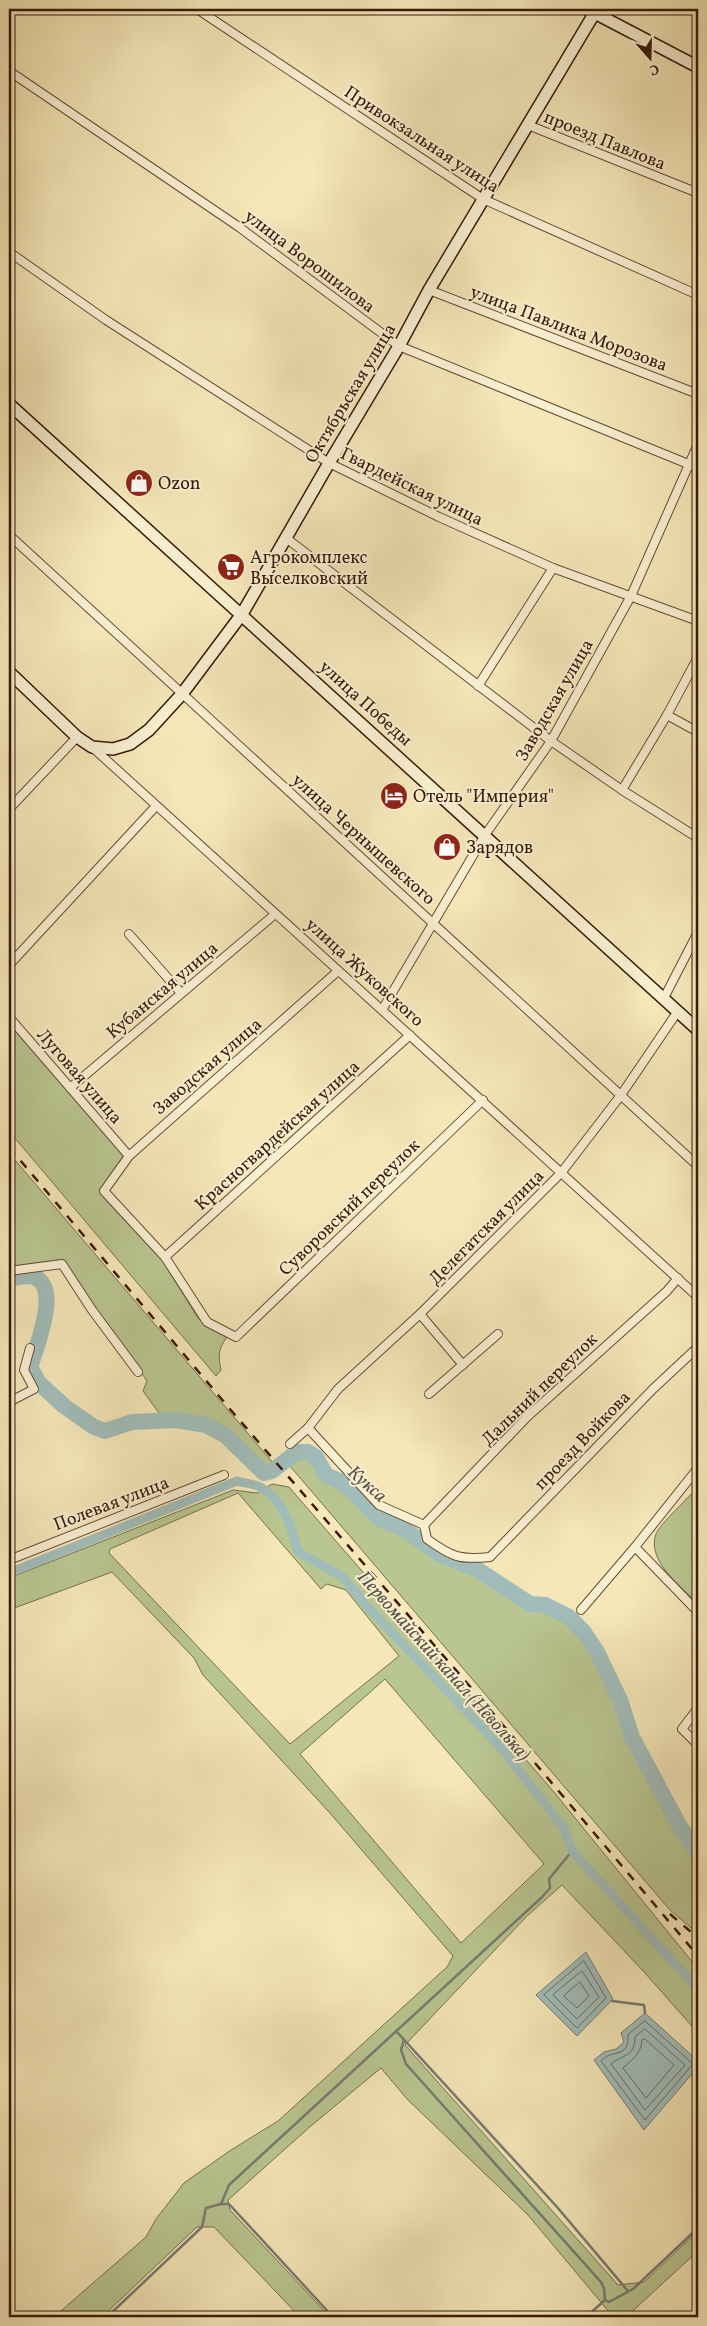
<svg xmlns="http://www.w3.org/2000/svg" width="707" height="2326" font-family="Vollkorn,serif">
<rect width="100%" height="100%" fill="#f5e7b8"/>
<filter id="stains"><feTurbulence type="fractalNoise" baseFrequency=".004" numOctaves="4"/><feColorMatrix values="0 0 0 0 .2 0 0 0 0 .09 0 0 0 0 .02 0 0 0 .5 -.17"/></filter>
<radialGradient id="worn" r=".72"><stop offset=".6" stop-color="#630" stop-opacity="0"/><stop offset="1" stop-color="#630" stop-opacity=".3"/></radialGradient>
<g fill="#b9c691" stroke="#78704c" fill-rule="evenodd">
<path d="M9 1022 125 1155 100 1190 105 1199 162 1260 198 1318 213 1330 227 1337C218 1349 218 1356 221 1370L216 1376 9 1131Z"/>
<path d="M9 1153 274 1464 262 1468 217 1425 191 1418 162 1417 143 1391 147 1381C120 1341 91 1305 65 1264L59 1260 9 1267Z"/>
<polygon points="305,1457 313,1458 323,1476 343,1487 377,1522 403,1532 438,1559 451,1561 477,1573 527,1607 545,1609 567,1619 581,1633 594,1654 630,1739 676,1827 698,1857 698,1934 669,1909 289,1465"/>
<path d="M272 1484 289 1487 554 1792 698 1969V2033L645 1973 562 1885 527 1916 405 2045 618 2285 644 2282 698 2231V2251L626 2317H605L610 2313 528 2215 407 2099 381 2068 312 2125 228 2200 230 2210 330 2317H300L214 2227H197L102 2317H54L146 2237 156 2219 184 2183 231 2150 278 2121 447 1967 453 1956 329 1812 203 1675 194 1658 112 1572 9 1610V1578L233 1490 257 1493ZM238 1493 321 1589 327 1584 346 1590 399 1656 290 1744 109 1553 110 1549ZM385 1679 544 1864 461 1943 300 1754Z"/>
<path d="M698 1487V1604C682 1587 646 1561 656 1534 659 1525 690 1496 698 1487Z"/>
</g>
<g fill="#a1bdba" stroke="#777b72">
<polygon points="586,1952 613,1999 577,2036 536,1995"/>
<polygon points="645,2013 698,2061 698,2067 644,2130 594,2060 604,2052 616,2049 624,2042 621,2033"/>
</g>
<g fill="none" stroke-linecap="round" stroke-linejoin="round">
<g stroke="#6c6b60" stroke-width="1">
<polygon points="584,1961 606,1998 577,2028 544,1995"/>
<polygon points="582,1971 599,1997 577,2019 553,1995"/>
<polygon points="580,1982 589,1996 577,2008 564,1996"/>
<path d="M645 2021 693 2064 645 2120 601 2061C612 2048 629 2060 628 2035Z"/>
<path d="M645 2029 685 2065 645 2110 611 2064C622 2054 635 2058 635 2037Z"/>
<path d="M645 2039 674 2065 646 2098 623 2068C632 2059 641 2055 642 2040Z"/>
</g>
<g stroke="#777b72" stroke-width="2.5">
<polyline points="612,2001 644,2005 645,2013"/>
<polyline points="396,2031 557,2207 628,2291"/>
<polyline points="404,2040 401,2050 406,2064 601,2282 604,2288 605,2300"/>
<polyline points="221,2204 229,2185 541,1898 550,1888 549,1879 572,1851"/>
<polyline points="107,2317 202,2227 206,2208 221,2204 229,2204 333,2317"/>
<polyline points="586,2317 605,2300 609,2302 633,2289 698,2228"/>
</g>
<path stroke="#a1bdba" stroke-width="9" d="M9 1573 237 1481C244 1483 254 1484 260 1487 283 1498 292 1529 298 1552L343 1577 366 1605 502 1749 563 1827 572 1851 698 1989"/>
<path stroke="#a1bdba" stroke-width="16" d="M9 1279C15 1278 22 1276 28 1276 65 1278 36 1348 30 1367L39 1383 64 1406 94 1427 105 1431 132 1422 176 1420 206 1425 226 1436 264 1473 272 1471 297 1452H308L316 1457 326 1475 344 1483 380 1519 404 1529 439 1554 478 1570 530 1604 545 1605 569 1617 583 1631 597 1652 620 1700 632 1737 679 1825 698 1853"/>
<g stroke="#674c33" stroke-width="10">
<g id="street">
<polyline points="197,9 483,199 698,295"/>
<polyline points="9,71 239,227 399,346 698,468"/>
<polyline points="528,125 698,193"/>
<polyline points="9,252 106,320 329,463 439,517 553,568 698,621"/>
<polyline points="429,290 698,394"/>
<polyline points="9,535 698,1166"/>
<polyline points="286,538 551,741 622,790 698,838"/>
<polyline points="478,686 553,568"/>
<polyline points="667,715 698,732"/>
<path d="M92 747C293 932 497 1112 698 1297"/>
<polyline points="622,790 667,715 698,657"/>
<polyline points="9,809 77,737"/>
<polyline points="129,934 181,993"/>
<polyline points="9,965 156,806"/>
<polyline points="338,971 129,1156 104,1191 165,1257 207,1322 236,1337 483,1100"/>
<polyline points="664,998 698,932"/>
<polyline points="382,1010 485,835 551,741 631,596 698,444"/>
<polyline points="9,1017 129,1156"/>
<polyline points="70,1088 274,915"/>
<polyline points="165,1257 410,1035"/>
<polyline points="9,1271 62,1264 92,1310 138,1372"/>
<polyline points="420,1314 463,1365"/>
<polyline points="429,1394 498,1334"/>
<polyline points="9,1402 34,1389 24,1370 30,1348"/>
<path d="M308 1428 379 1505 424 1525 427 1539C452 1557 459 1560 490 1557L653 1389 698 1347"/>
<polyline points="290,1444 308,1428 338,1389 420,1314 561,1173 621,1095 678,1011"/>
<polyline points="698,1468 635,1547 698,1612"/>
<polyline points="424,1525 527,1417 667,1291 678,1278"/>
<polyline points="9,1560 224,1475"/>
<polyline points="581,1610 635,1547"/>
<polyline points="698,1708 682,1729 698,1745"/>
</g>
</g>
<g stroke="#381907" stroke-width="14">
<g id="secondary">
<polyline points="587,9 698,67"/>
<polyline points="9,404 698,1030"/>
<polyline points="9,672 77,737 92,747 113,749 130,744 149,730 182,694 242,614 329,463 399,346 429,290 597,9"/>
</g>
</g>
<use href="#street" stroke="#f8efd1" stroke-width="8"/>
<use href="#secondary" stroke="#f8efd1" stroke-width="11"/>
<g stroke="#381907" stroke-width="2.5" stroke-dasharray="9 9" stroke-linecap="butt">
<polyline points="9,1147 235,1415 486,1705 698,1956"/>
<polyline points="670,1914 698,1938"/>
</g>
</g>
<defs>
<g id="shop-disc" transform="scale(1.4375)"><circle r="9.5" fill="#8f2418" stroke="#f8efd1"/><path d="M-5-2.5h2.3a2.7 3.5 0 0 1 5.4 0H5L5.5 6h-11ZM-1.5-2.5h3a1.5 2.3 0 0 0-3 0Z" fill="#fff"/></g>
<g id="supermarket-disc" transform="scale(1.4375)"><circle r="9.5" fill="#8f2418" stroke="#f8efd1"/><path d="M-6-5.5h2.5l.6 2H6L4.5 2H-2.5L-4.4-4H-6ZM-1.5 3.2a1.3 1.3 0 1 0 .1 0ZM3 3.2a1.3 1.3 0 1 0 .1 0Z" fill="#fff"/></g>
<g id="hotel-disc" transform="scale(1.4375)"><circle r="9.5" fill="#8f2418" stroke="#f8efd1"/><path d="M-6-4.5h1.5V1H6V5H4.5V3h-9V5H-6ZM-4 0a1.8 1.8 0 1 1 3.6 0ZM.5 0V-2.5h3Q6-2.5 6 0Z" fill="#fff"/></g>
</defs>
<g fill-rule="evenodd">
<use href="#shop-disc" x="139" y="483"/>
<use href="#supermarket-disc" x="231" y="567"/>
<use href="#hotel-disc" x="394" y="796"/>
<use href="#shop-disc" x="447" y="847"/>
</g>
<g text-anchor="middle" stroke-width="4" stroke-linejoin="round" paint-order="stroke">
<g font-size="18" fill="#381907" stroke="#f8efd1">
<text transform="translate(422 139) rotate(33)" y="6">Привокзальная улица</text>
<text transform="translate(605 140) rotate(22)" y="6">проезд Павлова</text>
<text transform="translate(310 261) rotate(37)" y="6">улица Ворошилова</text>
<text transform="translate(569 328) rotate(21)" y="6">улица Павлика Морозова</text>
<text transform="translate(350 393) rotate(-59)" y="6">Октябрьская улица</text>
<text transform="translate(412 486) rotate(26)" y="6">Гвардейская улица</text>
<text transform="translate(554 700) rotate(-60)" y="6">Заводская улица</text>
<text transform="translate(366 703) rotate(42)" y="6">улица Победы</text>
<text transform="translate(364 839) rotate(42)" y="6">улица Чернышевского</text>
<text transform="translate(365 972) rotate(42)" y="6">улица Жуковского</text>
<text transform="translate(162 990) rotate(-40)" y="6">Кубанская улица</text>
<text transform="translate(207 1066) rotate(-41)" y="6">Заводская улица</text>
<text transform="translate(80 1076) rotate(49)" y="6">Луговая улица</text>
<text transform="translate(277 1135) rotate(-42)" y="6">Красногвардейская улица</text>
<text transform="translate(349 1207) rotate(-44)" y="6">Суворовский переулок</text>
<text transform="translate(486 1227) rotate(-45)" y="6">Делегатская улица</text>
<text transform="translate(539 1389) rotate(-44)" y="6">Дальний переулок</text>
<text transform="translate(582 1440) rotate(-46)" y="6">проезд Войкова</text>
<text transform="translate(111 1503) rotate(-21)" y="6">Полевая улица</text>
</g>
<g font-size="18" fill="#381907" stroke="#f8efd1" text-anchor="start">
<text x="158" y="489">Ozon</text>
<text x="250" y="563">Агрокомплекс<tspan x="250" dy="21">Выселковский</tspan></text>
<text x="413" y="802">Отель "Империя"</text>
<text x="466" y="853">Зарядов</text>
</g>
<g font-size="19" font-style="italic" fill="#5d5246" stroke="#f8efd1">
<text transform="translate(368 1483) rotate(41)" y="7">Кукса</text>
<text transform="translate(445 1665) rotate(48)" y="7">Первомайский канал (Неволька)</text>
</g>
</g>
<rect width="707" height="2326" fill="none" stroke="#f5e7b8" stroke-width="30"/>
<rect x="10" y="10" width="687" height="2306" fill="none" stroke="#381907" stroke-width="2.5"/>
<rect x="15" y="15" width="677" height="2296" fill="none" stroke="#381907"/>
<g transform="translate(650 58) rotate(160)" stroke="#f8efd1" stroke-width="4" paint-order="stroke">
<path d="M0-4L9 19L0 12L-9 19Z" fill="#381907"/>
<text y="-8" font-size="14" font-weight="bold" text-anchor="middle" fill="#381907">С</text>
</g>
<rect width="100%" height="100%" filter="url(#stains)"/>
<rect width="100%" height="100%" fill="url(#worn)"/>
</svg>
